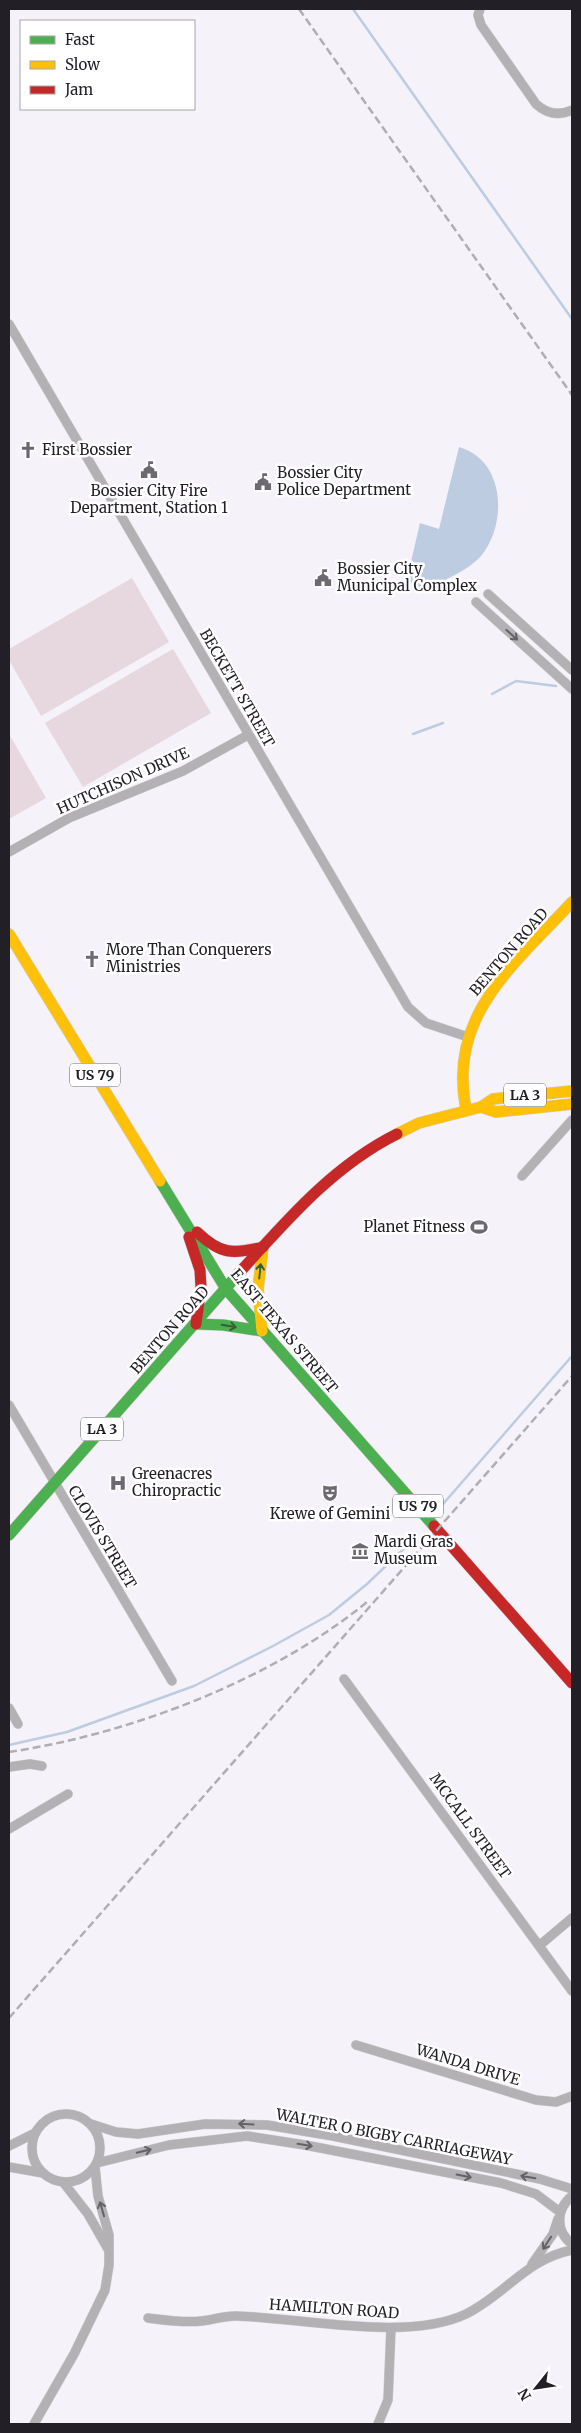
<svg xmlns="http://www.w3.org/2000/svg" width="581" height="2433" font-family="Merriweather,serif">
<rect width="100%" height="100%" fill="#f5f2f9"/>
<g fill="#e6d8de">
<polygon points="132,578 169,642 41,716 9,660 9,649"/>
<polygon points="173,649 211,713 83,787 45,723"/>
<polygon points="9,734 46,798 9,819"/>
</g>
<path fill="#bdcce0" d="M459 447C505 460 508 523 481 556 468 571 443 580 426 590L406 583 420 523 439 529Z"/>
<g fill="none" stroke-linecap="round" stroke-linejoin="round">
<g stroke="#bdcce0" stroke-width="2.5">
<polyline points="353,9 572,319"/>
<polyline points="492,694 516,681 556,686"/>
<polyline points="413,734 443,723"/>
<polyline points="443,1504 572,1356"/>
<polyline points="9,1745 67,1732 194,1686 273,1646 329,1615 367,1584 414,1539"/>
</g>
<g stroke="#cfcdd2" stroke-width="10">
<g id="street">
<path d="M480 9 478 15 481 25 536 104C547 114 559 116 572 110"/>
<polyline points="9,324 408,1007 426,1023 468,1037"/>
<polyline points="488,594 572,670"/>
<polyline points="476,602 572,689"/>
<polyline points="9,852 69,818 183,771 248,735"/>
<polyline points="522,1176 572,1120"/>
<polyline points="9,1405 172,1681"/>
<polyline points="344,1679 572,1991"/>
<polyline points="9,1708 18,1724"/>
<polyline points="9,1767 30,1764 42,1766"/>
<polyline points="9,1829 68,1794"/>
<polyline points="540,1945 572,1918"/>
<polyline points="356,2045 536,2100 556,2102 572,2096"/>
<circle cx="66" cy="2148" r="34"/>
<polyline points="91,2124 116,2132 138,2134 205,2124 267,2125 333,2136 540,2179 572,2189"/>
<polyline points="9,2146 35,2133"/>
<polyline points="97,2163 169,2145 247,2136 305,2145 501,2183 536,2194 560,2212"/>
<polyline points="9,2167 43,2173"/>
<polyline points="63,2182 88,2214 108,2249"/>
<path d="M572 2196C556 2209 555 2231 572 2244"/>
<polyline points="532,2264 553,2234 558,2219"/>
<path d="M148 2318C165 2320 183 2323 201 2321 213 2320 225 2315 238 2316 303 2318 407 2342 466 2314 505 2295 526 2259 572 2250"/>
<polyline points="34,2424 74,2354 105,2290 109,2265 109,2235 98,2196 95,2167"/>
<polyline points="378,2424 388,2400 391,2328"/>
</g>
</g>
<g stroke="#cfcdd2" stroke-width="12">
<g id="fast">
<polyline points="160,1181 226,1289 434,1526"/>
<polyline points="196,1324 223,1325 262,1331"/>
<polyline points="9,1535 239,1273"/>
</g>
</g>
<g stroke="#cfcdd2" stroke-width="12">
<g id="slow">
<polyline points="9,934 160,1181"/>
<polyline points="481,1107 496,1112 572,1104"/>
<path d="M466 1109C447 1015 515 964 572 902"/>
<polyline points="397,1134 419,1123 481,1107 493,1099 572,1091"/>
<polyline points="262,1331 258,1289 263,1247"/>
</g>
</g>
<g stroke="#cfcdd2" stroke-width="12">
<g id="jam">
<path d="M197 1232C221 1255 232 1254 263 1247"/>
<polyline points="189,1237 200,1270 201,1287 196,1324"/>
<path d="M239 1273C287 1220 333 1166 397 1134"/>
<polyline points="434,1526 572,1683"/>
</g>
</g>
<use href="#street" stroke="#b4b1b5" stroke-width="9"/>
<use href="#fast" stroke="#4caf50" stroke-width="11"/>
<use href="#slow" stroke="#ffc107" stroke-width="11"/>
<use href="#jam" stroke="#c62828" stroke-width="11"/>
<g stroke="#b0aeb2" stroke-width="2.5" stroke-dasharray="8 4" stroke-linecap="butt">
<polyline points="299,9 572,395"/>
<path d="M9 1752C130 1734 272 1680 367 1602"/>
<polyline points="9,2018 572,1376"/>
</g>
</g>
<defs><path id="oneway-shaft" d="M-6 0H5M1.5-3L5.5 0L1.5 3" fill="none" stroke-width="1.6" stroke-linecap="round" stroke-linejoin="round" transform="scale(1.25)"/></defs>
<g stroke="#646167">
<use href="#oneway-shaft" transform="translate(512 635) rotate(42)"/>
<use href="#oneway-shaft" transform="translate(246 2124) rotate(-177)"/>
<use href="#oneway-shaft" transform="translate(305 2145) rotate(9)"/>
<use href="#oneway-shaft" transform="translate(144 2151) rotate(-13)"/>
<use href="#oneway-shaft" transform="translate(464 2176) rotate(11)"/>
<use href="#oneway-shaft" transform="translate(528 2177) rotate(-170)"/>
<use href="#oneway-shaft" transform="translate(102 2209) rotate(-106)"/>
<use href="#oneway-shaft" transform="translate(547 2243) rotate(123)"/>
</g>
<g stroke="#356039">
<use href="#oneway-shaft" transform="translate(260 1271) rotate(-84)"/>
<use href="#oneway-shaft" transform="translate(229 1326) rotate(9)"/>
</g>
<defs>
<g id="church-bare" transform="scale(1.35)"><path d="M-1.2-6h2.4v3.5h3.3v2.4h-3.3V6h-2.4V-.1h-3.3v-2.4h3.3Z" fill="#6c6970" stroke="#fff" stroke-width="2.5" paint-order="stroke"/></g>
<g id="civic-bare" transform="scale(1.35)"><path d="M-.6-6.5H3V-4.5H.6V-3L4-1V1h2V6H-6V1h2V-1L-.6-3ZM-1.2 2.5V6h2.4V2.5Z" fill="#6c6970" stroke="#fff" stroke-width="2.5" paint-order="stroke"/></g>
<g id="stadium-bare" transform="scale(1.35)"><path d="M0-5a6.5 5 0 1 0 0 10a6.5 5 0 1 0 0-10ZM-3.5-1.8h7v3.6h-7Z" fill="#6c6970" stroke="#fff" stroke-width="2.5" paint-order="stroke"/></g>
<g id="hospital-bare" transform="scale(1.35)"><path d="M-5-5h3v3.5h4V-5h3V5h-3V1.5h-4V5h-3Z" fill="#6c6970" stroke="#fff" stroke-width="2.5" paint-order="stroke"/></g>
<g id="theatre-bare" transform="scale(1.35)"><path d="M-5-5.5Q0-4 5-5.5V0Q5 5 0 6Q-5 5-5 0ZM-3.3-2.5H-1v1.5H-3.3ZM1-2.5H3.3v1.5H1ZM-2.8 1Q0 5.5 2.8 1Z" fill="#6c6970" stroke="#fff" stroke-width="2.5" paint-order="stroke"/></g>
<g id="museum-bare" transform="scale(1.35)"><path d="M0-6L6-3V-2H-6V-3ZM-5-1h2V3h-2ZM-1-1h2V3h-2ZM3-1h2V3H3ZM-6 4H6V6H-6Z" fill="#6c6970" stroke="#fff" stroke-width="2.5" paint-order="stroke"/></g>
</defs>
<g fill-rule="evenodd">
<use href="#church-bare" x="28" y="450"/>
<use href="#civic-bare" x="149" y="470"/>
<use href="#civic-bare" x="263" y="482"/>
<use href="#civic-bare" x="323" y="578"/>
<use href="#church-bare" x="92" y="959"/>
<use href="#stadium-bare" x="479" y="1227"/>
<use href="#hospital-bare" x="118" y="1483"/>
<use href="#theatre-bare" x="330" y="1493"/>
<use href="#museum-bare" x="360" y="1551"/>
</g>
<g text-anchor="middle" stroke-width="5" stroke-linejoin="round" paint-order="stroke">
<g fill="#fff" stroke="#646268" stroke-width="1">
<rect x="70" y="1063.5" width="50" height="23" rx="4"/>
<rect x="504" y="1083.5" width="42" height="23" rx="4"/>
<rect x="81" y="1417.5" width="42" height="23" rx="4"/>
<rect x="393" y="1494.5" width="50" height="23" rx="4"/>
</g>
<g font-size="14" font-weight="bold" fill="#221f27">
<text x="95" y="1080">US 79</text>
<text x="525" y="1100">LA 3</text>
<text x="102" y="1434">LA 3</text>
<text x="418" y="1511">US 79</text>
</g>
<g font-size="15" fill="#221f27" stroke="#fff" text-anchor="start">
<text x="42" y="455">First Bossier</text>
<text x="277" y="478">Bossier City<tspan x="277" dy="17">Police Department</tspan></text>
<text x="149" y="496" text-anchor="middle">Bossier City Fire<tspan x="149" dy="17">Department, Station 1</tspan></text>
<text x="337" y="574">Bossier City<tspan x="337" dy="17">Municipal Complex</tspan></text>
<text x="106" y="955">More Than Conquerers<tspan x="106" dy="17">Ministries</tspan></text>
<text x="465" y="1232" text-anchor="end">Planet Fitness</text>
<text x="132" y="1479">Greenacres<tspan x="132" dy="17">Chiropractic</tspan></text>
<text x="330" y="1519" text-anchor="middle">Krewe of Gemini</text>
<text x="374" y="1547">Mardi Gras<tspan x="374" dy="17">Museum</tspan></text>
</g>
<g font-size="15" fill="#221f27" stroke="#fff">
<text transform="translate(237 688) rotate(60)" y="5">BECKETT STREET</text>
<text transform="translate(123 781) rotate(-24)" y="5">HUTCHISON DRIVE</text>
<text transform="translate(509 952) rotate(-49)" y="5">BENTON ROAD</text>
<text transform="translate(170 1330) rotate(-49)" y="5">BENTON ROAD</text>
<text transform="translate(284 1331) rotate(50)" y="5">EAST TEXAS STREET</text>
<text transform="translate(102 1537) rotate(59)" y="5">CLOVIS STREET</text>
<text transform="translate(470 1826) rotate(54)" y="5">MCCALL STREET</text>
<text transform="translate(468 2065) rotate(17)" y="5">WANDA DRIVE</text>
<text transform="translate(394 2137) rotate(11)" y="5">WALTER O BIGBY CARRIAGEWAY</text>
<text transform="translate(334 2309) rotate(4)" y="5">HAMILTON ROAD</text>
</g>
</g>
<rect width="581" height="2433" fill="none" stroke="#221f27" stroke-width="20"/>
<rect x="20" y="20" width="175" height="90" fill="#ffffff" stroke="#a7a5a9"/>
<rect x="30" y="36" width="25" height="8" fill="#4caf50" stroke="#a7a5a9"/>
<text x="65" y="45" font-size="15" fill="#221f27">Fast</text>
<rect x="30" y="61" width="25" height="8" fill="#ffc107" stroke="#a7a5a9"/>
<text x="65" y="70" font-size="15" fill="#221f27">Slow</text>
<rect x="30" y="86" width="25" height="8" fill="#c62828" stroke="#a7a5a9"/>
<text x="65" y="95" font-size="15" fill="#221f27">Jam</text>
<g transform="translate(536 2388) rotate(240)" stroke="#ffffff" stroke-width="4" paint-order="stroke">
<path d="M0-4L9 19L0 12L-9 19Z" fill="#221f27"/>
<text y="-8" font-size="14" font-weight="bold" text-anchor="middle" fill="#221f27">N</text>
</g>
</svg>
